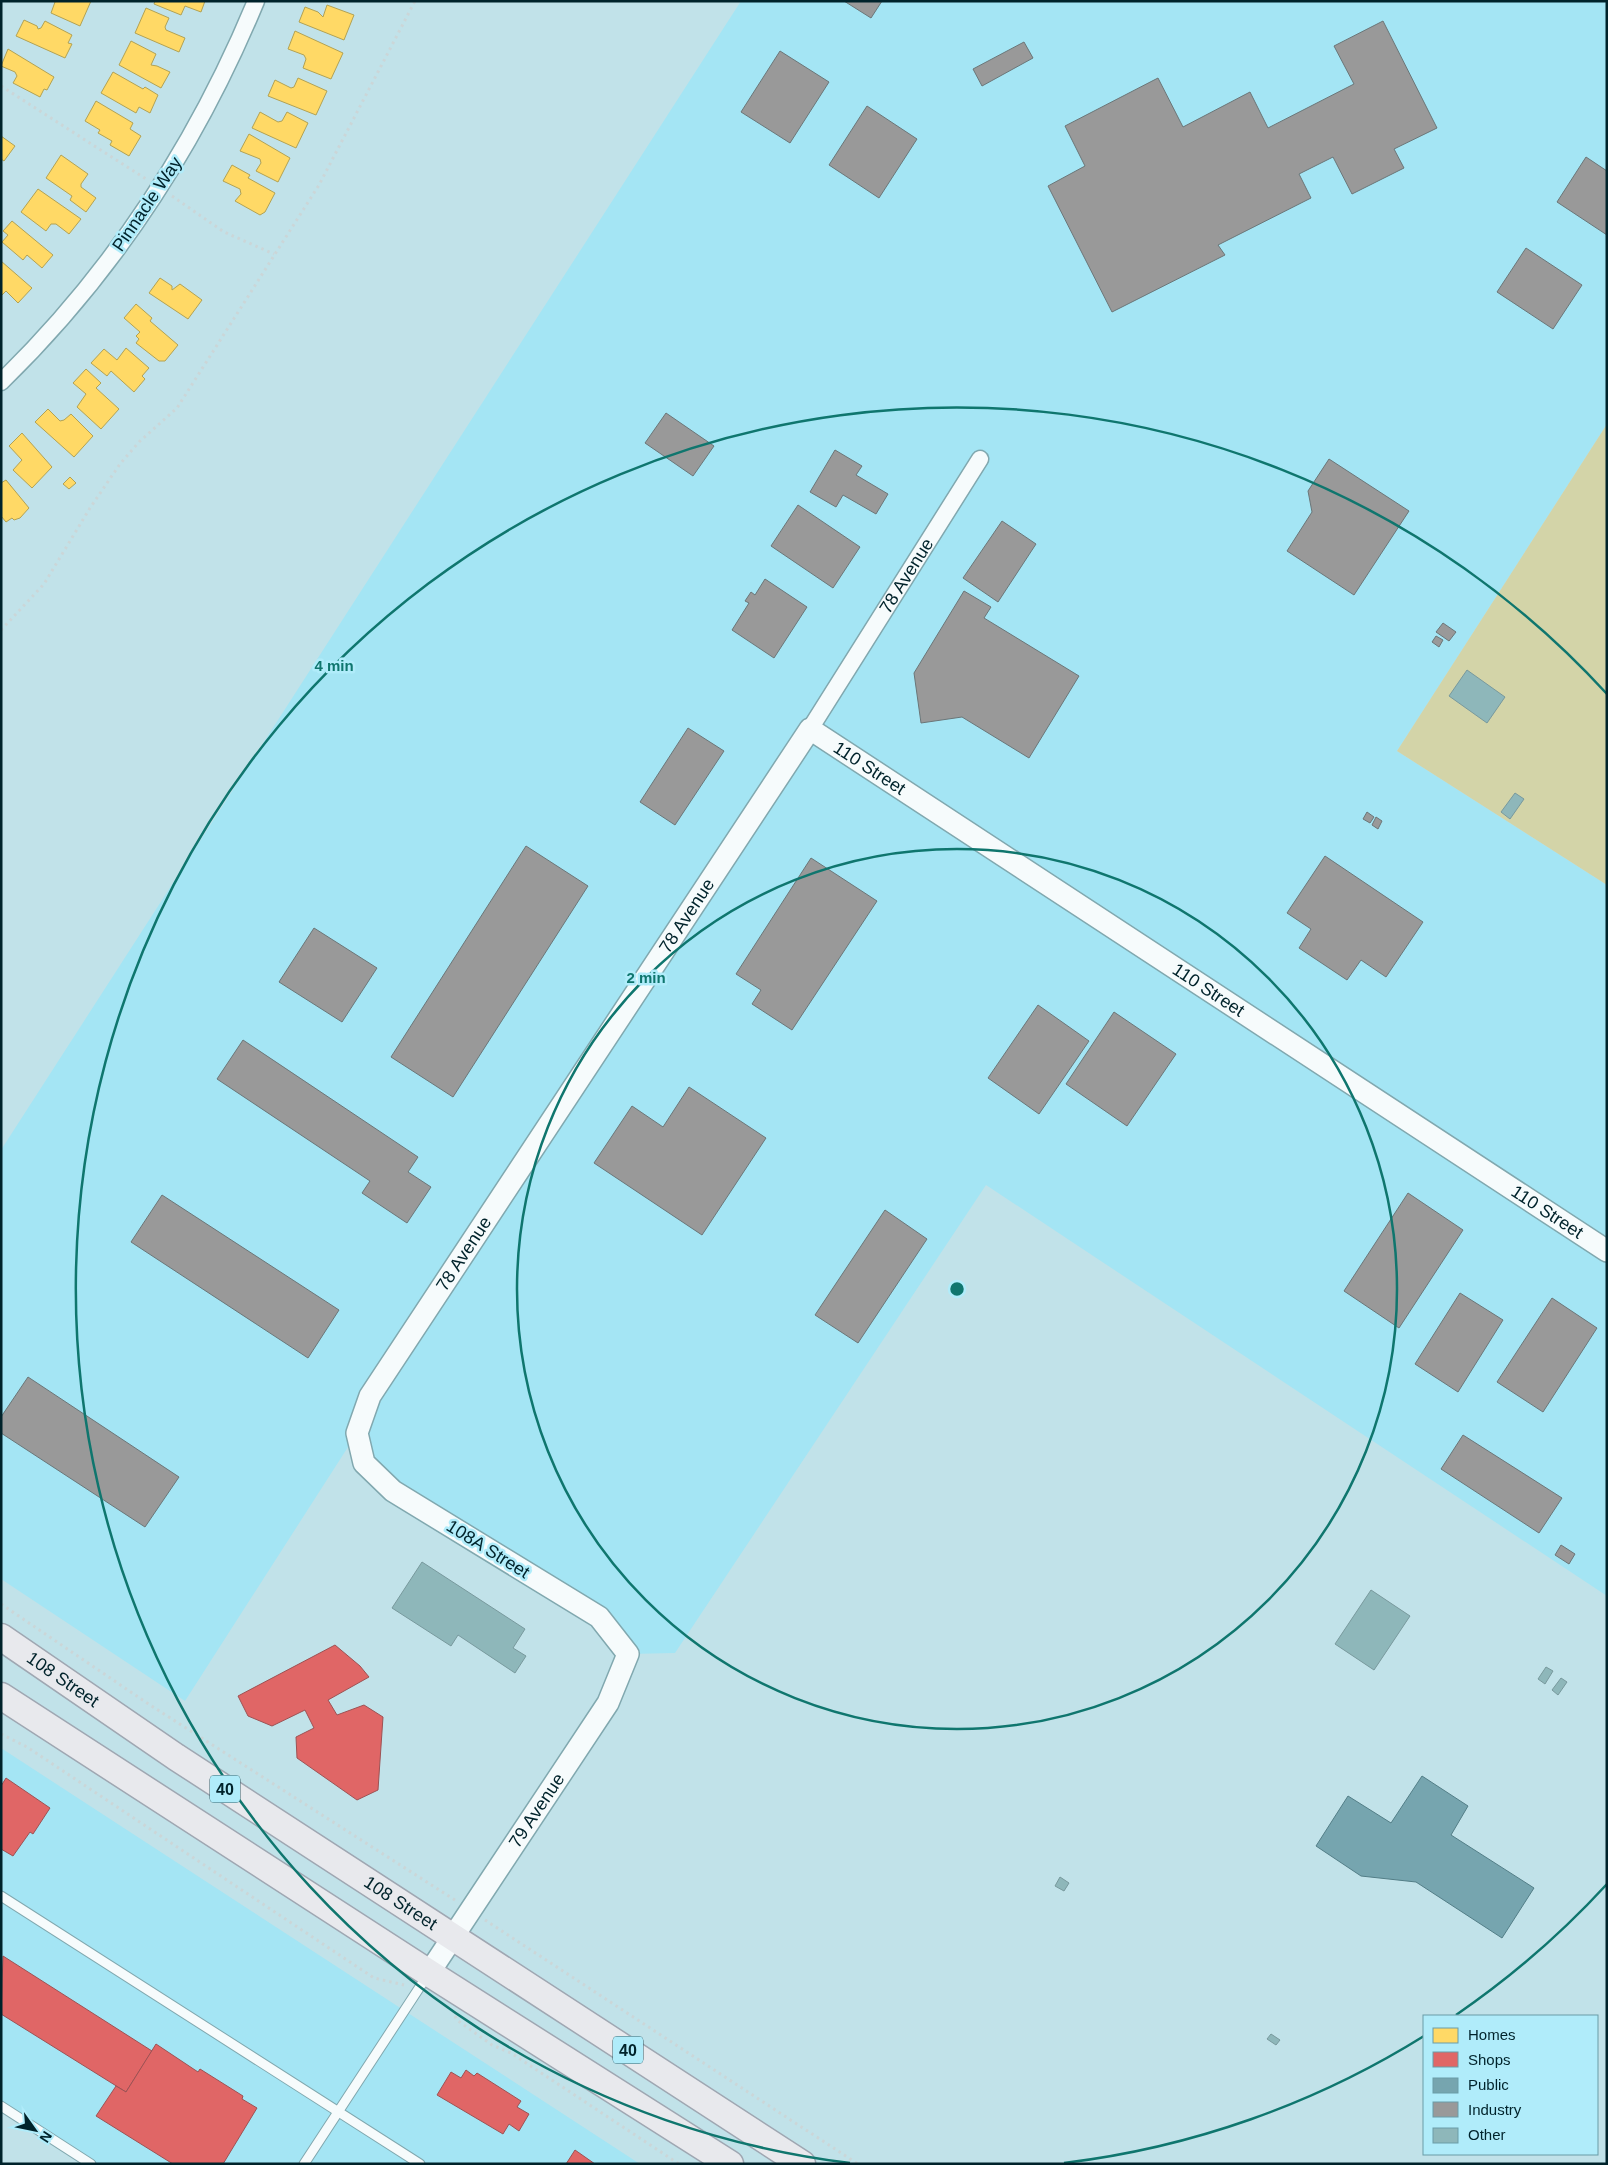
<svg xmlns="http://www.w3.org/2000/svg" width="1608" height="2165" font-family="Arial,sans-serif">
<rect width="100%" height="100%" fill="#c1e2e9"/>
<g fill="#a4e5f4">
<polygon points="741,1 1607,1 1607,424 1397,751 1607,885 1607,1596 986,1185 675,1653 628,1654 599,1617 393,1491 357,1433 185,1701 1,1579 1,1150"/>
<polygon points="1,1748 640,2164 91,2164 1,2106"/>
</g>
<polygon fill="#d3d4a8" points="1607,424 1607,885 1397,751"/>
<g fill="#ffd966" stroke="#b2a254">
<polygon points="53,1 91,1 80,26 51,13 55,2"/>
<polygon points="155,1 205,1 201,12 185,6 181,15 154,4"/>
<polygon points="327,5 354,15 344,40 299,22 305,7 318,12 323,17"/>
<polygon points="146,8 169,18 165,27 166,30 185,38 179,52 135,33"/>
<polygon points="24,20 37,26 38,29 41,28 45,21 72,35 68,43 72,44 65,58 16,36"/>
<polygon points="295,31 343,53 331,79 303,68 306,59 304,55 288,49"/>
<polygon points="131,41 156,54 151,65 157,66 170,72 161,88 119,65"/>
<polygon points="8,49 54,77 47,90 44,89 40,97 13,83 17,76 15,72 1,66"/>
<polygon points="113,72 143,89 145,87 158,95 150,113 139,107 136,113 101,93"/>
<polygon points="298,78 327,91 316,115 268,96 275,80 291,88 294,87"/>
<polygon points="96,101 133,123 130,129 141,136 129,156 110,145 112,141 98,133 100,130 85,121"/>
<polygon points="260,112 278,122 282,121 287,112 308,123 296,148 252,128"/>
<polygon points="249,134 290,158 278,182 256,171 261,163 260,159 240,151"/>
<polygon points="1,136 15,146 4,161 1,159"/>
<polygon points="61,155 88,174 81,184 81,187 96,198 86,212 70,200 72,196 46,178"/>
<polygon points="232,165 250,175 248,178 275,193 265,212 260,215 235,201 241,194 240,189 223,181"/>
<polygon points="38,189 81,219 69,234 56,224 51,224 46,231 21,212"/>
<polygon points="12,221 53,255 42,268 27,255 23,260 2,242 8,235 3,231"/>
<polygon points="1,261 32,288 18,303 6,291 1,296"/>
<polygon points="160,278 172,286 172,290 180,284 202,300 188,319 149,293"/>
<polygon points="136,304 152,318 150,321 178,345 165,361 159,361 136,343 139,339 136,336 140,332 124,318"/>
<polygon points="126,348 149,368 142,376 145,379 134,392 111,371 107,376 91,363 104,349 117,360"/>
<polygon points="86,369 101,383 96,388 119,409 101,429 77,407 86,394 73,383"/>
<polygon points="48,409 60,421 64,420 71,414 93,436 74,457 35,422"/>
<polygon points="22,433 52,467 32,488 13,470 22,460 9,446"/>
<polygon points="70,477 76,483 69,489 63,484"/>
<polygon points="6,480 29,508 20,518 14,520 12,518 6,522 1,516 1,483"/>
</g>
<g fill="#e06666" stroke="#9d5254">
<polygon points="335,1645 360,1666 369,1677 328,1700 337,1715 364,1705 383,1717 378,1790 357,1800 297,1758 296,1737 314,1728 305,1710 272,1726 248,1716 238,1696"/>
<polygon points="6,1778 50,1808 33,1834 30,1832 13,1856 1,1849 1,1786"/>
<polygon points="3,1956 152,2051 126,2092 1,2014"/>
<polygon points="156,2044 198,2072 200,2069 243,2096 242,2099 257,2108 223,2164 173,2164 96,2116 116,2086 126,2092"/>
<polygon points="466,2070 474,2076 477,2073 521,2101 517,2107 529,2114 519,2131 509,2124 503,2134 437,2095 451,2072 461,2078"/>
<polygon points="575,2150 595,2164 566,2164"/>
</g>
<polygon fill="#76a5af" stroke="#537e87" points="1422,1776 1468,1806 1451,1835 1534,1888 1502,1938 1416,1882 1361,1876 1316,1846 1348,1796 1391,1823"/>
<g fill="#999" stroke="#6b7678">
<polygon points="844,1 882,1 871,18"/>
<polygon points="1383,21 1437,128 1394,149 1404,168 1352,194 1333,157 1299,174 1311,198 1218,245 1225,255 1112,312 1048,186 1085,166 1065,126 1158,78 1183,127 1250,92 1268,128 1354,84 1334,46"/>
<polygon points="1024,42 1033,58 982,86 973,69"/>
<polygon points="780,51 829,82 790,143 741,112"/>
<polygon points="867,106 917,139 879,198 829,165"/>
<polygon points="1586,157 1607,171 1607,235 1557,202"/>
<polygon points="1526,248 1582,285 1553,329 1497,292"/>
<polygon points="666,413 714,446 693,476 645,443"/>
<polygon points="835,450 862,466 856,475 888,494 876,514 843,495 836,507 810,492"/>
<polygon points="1329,459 1409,511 1354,595 1287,551 1312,512 1308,491"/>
<polygon points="798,505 860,547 833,588 771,546"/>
<polygon points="1002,521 1036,544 998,602 963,578"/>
<polygon points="765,579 807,607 774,658 732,630 749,603 745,601 751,592 755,595"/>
<polygon points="964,591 991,607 984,618 1079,676 1029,758 962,717 921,723 914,673"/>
<polygon points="1443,623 1456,632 1449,641 1436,632"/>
<polygon points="1436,636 1443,640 1439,647 1432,642"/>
<polygon points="688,728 724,751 675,825 640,802"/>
<polygon points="1367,812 1374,817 1370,823 1363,819"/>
<polygon points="1376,817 1382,821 1378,829 1372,825"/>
<polygon points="526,846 588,886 453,1097 391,1057"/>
<polygon points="1325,856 1423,922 1386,977 1361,960 1347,980 1299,948 1311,929 1287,913"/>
<polygon points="811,858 877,901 792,1030 752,1004 761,990 736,974"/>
<polygon points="314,928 377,968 342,1022 279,982"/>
<polygon points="1038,1005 1089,1041 1039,1114 988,1078"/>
<polygon points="1114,1012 1176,1054 1127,1126 1066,1084"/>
<polygon points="243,1040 418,1157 408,1172 431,1187 407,1223 362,1193 370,1181 217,1079"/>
<polygon points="689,1087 766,1138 702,1235 594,1163 632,1106 663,1127"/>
<polygon points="1408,1193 1463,1230 1399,1328 1344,1291"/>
<polygon points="162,1195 339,1310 308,1358 131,1242"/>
<polygon points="885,1210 927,1239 858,1343 815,1315"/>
<polygon points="1460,1293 1503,1320 1458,1392 1415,1364"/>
<polygon points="1552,1298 1597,1328 1543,1412 1497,1382"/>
<polygon points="28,1377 179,1477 145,1527 1,1433 1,1417"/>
<polygon points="1463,1435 1562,1498 1539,1533 1441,1469"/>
<polygon points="1561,1545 1575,1554 1569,1564 1555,1555"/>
</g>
<g fill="#8eb7ba" stroke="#78999d">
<polygon points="1467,670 1505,697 1487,723 1449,696"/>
<polygon points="1515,793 1524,799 1510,819 1501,812"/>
<polygon points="422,1562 525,1629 513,1648 526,1656 515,1673 458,1635 451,1646 392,1608"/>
<polygon points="1371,1590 1410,1616 1374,1670 1335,1644"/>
<polygon points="1546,1667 1553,1671 1545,1684 1538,1679"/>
<polygon points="1561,1678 1567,1682 1558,1695 1552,1690"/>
<polygon points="1060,1877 1069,1883 1064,1891 1055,1886"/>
<polygon points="1271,2034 1280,2040 1276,2045 1267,2039"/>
</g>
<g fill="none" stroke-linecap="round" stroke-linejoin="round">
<g stroke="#81a8af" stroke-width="11">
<g id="service">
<polyline points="1,1896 420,2164"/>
<polyline points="1,2106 91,2164"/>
<polyline points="304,2164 427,1976"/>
</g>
</g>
<g stroke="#81a8af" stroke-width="19">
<g id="minor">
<path d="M1 382C114 272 196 146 256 1"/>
<path id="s1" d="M810 729 980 459"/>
</g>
</g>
<g stroke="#81a8af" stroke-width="24">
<g id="tertiary">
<path id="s2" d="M429 1973 608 1703 628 1654 599 1617 393 1491 364 1463 357 1433 370 1396 810 729 1607 1251"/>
</g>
</g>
<g stroke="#9fa7b2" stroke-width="29">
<g id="primary">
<path id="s3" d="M1 1637 176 1757 802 2164"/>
<polyline points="1,1696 429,1973 730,2164"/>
</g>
</g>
<g stroke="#cbd6d8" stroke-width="3" stroke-dasharray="2.5 4" stroke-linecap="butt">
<polyline points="1,86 146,179"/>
<polyline points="172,196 224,232 274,254"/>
<polyline points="1,630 44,584 90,508 120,464 139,442 177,408 319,185 415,1"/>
<polyline points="1,1604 150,1705 455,1900"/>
<polyline points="1,1734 27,1747 374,1978 404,1985"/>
<polyline points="485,1920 858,2164"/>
<polyline points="455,2016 457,2020 492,2045 511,2053 679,2164"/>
</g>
<use href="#service" stroke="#f6fbfc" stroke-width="9"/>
<use href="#minor" stroke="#f6fbfc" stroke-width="16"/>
<use href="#tertiary" stroke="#f6fbfc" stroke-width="21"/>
<use href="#primary" stroke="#e8e9ed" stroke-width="26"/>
</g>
<g fill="none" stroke="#0f766e" stroke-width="2.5">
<circle cx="957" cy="1289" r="440"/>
<path d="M1607 1884A881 881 0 0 1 1456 2015M1424 2036A881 881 0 0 1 1064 2163M850 2163A881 881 0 1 1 1607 694"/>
</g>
<g text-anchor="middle" stroke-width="5" stroke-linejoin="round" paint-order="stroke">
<g fill="#b0ecfa" stroke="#355f69" stroke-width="1">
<rect x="210" y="1775.5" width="30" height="27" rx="4"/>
<rect x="613" y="2036.5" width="30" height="27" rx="4"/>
</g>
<g font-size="16" font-weight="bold" fill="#00232b">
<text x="225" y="1795">40</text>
<text x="628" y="2056">40</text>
</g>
<g font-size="18" fill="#00232b" stroke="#b0ecfa">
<text transform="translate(147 204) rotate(-56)" y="6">Pinnacle Way</text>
<text dy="6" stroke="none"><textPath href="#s1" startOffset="181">78 Avenue</textPath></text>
<text dy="6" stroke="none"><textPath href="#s2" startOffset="1646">110 Street</textPath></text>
<text dy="6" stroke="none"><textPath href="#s2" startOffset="1351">78 Avenue</textPath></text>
<text dy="6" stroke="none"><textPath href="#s2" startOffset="2051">110 Street</textPath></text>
<text dy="6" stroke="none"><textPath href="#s2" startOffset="2456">110 Street</textPath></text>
<text dy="6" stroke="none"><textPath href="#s2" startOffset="946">78 Avenue</textPath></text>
<text transform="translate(488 1549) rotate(32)" y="6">108A Street</text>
<text dy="6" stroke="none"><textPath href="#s3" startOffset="75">108 Street</textPath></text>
<text dy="6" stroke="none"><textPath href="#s2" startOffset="195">79 Avenue</textPath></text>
<text dy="6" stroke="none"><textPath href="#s3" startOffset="480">108 Street</textPath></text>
</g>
</g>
<circle cx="957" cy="1289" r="8" fill="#0f766e" stroke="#b0ecfa" stroke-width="2.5"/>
<g font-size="15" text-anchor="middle" font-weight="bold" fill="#0f766e" stroke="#b0ecfa" stroke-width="5" stroke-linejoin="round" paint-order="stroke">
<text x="334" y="671">4 min</text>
<text x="646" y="983">2 min</text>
</g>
<rect width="1608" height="2165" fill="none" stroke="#00232b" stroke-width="5"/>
<rect x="1423" y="2015" width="175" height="140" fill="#b0ecfa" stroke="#6a9ca7"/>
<rect x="1433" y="2028" width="25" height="15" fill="#ffd966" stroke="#6a9ca7"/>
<text x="1468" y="2040" font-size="15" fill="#00232b">Homes</text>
<rect x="1433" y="2052" width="25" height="15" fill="#e06666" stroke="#6a9ca7"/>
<text x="1468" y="2065" font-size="15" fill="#00232b">Shops</text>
<rect x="1433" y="2078" width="25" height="15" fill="#76a5af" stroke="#6a9ca7"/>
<text x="1468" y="2090" font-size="15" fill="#00232b">Public</text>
<rect x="1433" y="2102" width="25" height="15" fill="#999999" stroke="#6a9ca7"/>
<text x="1468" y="2115" font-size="15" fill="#00232b">Industry</text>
<rect x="1433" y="2128" width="25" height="15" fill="#8eb7ba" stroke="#6a9ca7"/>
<text x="1468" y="2140" font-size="15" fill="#00232b">Other</text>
<g transform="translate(35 2130) rotate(123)" stroke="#b0ecfa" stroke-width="4" paint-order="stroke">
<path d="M0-4L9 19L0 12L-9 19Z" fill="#00232b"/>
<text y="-8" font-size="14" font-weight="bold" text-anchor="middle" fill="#00232b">N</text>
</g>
</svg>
